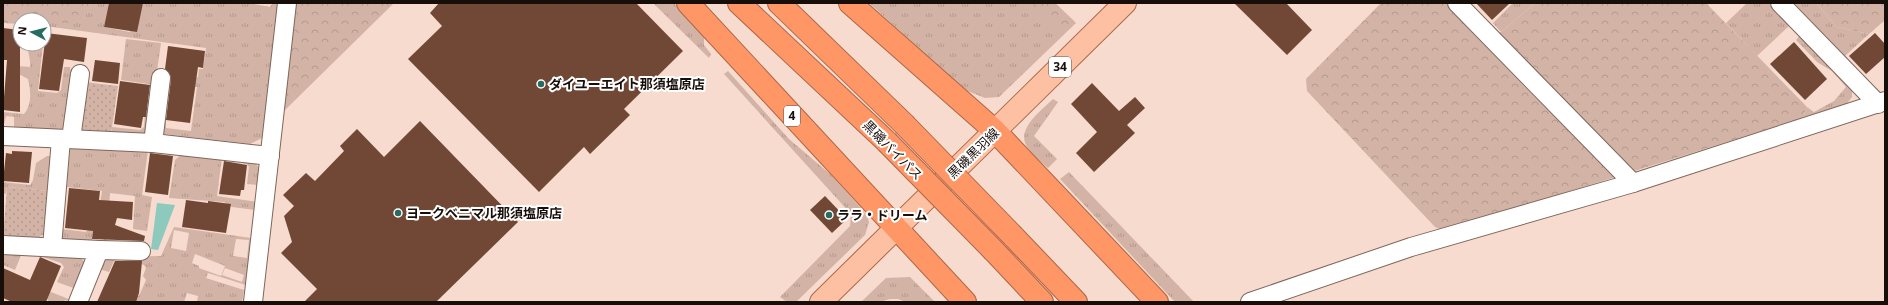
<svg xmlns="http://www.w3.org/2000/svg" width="1888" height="305" font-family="'Open Sans','Noto Sans JP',sans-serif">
<defs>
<pattern id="grass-tufts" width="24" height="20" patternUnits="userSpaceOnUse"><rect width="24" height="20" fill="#d3b3a5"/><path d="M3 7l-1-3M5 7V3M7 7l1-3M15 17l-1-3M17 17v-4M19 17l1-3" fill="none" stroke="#b4998d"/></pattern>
<pattern id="forest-crowns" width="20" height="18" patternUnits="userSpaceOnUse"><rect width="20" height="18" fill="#d3b3a5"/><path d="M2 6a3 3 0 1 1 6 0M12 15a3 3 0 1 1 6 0" fill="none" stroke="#b4998d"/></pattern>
<pattern id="park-dots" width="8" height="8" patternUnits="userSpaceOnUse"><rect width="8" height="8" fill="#d3b3a5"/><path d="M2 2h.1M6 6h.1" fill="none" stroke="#b4998d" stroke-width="1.8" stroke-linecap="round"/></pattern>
</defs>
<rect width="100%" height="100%" fill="#f7dbcf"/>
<g fill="url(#grass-tufts)" fill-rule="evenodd">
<polygon points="91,3 109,3 104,27 130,32 133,18 143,3 249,3 270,7 273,3 280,3 264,137 250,144 164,134 159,131 160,121 166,121 166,128 191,131 197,87 165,83 167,67 194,79 198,77 199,69 203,69 206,48 45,26 44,36 44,26 50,22 78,22 84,18"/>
<polygon points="653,3 674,3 704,36 704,45 711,54 709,58"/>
<polygon points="869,3 1055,3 1076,23 999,97 985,98 965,90"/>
<polygon points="1513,3 1535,3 1501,32 1493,23"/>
<polygon points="1747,3 1769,3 1790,25 1757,56 1726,23"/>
<polygon points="1794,3 1816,3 1837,27 1869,34 1845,56"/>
<polygon points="1801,34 1852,87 1852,97 1845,106 1803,118 1807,107 1814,112 1834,101 1846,87 1832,71 1817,62 1796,40"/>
<polygon points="126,39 161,43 155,85 121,80"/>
<path d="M28 44H43L38 91 57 93 61 90 64 67H70L72 81 66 125 60 131 14 128V117L6 116 3 128V112L24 114C32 105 31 91 28 79L17 73V66L30 67C31 58 27 53 28 44Z"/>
<polygon points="728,71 789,139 830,174 861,208 867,216 869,222 865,235 796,302 787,302 780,297 850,226 851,214 724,74"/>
<path d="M1053 99 1058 102 1034 136 1057 159 1048 168C1041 162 1033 155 1028 148 1014 130 1042 110 1053 99Z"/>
<polygon points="149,111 149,132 142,135 111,134 112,127 140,130 144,127 145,112"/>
<path d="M70 146 148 150 142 195 152 197 147 231 133 229 135 196 110 193 106 246 66 243 61 239 62 229 86 232C97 222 100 205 102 191L67 187ZM93 228 105 229 103 243 92 242Z"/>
<polygon points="184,152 222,157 217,196 257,202 255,210 232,207 224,202 169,198 175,160"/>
<polygon points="47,156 53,156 49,191 7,187 6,194 3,193 3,182 30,185 33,180 36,163"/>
<polygon points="243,161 254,162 261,170 258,185 247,184 249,167 247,164 243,163"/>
<polygon points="1069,172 1194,302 1175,302 1060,179"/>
<path d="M174 227 251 238 246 285 208 273 206 278 244 290 242 302H197L198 296 187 293 184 302H127L110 284 139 296 146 280 143 276 146 268 144 265 133 261 129 262 118 258 114 261 109 272 99 269 104 257 161 256ZM174 230 189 233 186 251 171 248ZM236 239 249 240 247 258 233 256ZM195 254 225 266 221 276 199 268V266L192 263ZM225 268 244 275 242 282 222 275Z"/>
<polygon points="3,253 22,253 15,270 3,265"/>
<polygon points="43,255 81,258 86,264 76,289 57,282 64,267 61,263 43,257"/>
<polygon points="910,277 934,301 933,302 906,302 898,299 890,299 880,302 861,302 886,278"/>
<polygon points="26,282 71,300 70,302 65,300 64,302 49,302 46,296"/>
</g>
<g fill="url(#forest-crowns)">
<path d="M3 3H91C89 7 87 14 84 18 75 29 56 18 45 26L44 20H20V24L3 23Z"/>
<polygon points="293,3 394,3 285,110 283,107"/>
<polygon points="1033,3 1055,3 1074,21 1061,31"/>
<polygon points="1381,3 1447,3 1480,36 1501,32 1535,3 1706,3 1807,107 1803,118 1444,231 1435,227 1307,91 1306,79"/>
<polygon points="1816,3 1885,3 1885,20 1869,34 1837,27"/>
</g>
<g fill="url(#park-dots)">
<polygon points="85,82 118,86 111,134 85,132 79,126"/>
<polygon points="7,187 49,191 44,234 36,239 3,239"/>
</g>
<polygon fill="#8dc9bc" points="157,203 175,205 158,250 151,249"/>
<g fill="#714835">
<polygon points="109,3 143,3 137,32 104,27"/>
<polygon points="439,3 636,3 683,51 624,109 630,115 590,154 584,147 539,192 408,59 442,26 430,13"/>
<polygon points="1234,3 1286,3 1312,30 1287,55"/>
<polygon points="1476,3 1510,3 1492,20"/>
<polygon points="3,28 20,30 20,112 3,110 7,60 4,60"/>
<polygon points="46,33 87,38 84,62 64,59 59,91 39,89"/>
<polygon points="1875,33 1885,44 1885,57 1866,74 1849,56"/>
<polygon points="1794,42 1827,79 1805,100 1770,64"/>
<polygon points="168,46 205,51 203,68 198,67 190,123 166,120 171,79 170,74 165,69"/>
<polygon points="95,60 120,63 118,84 92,81"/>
<polygon points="120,81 150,85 146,117 143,117 141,128 114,124"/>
<polygon points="1092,83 1119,111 1135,97 1145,108 1127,125 1135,133 1094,172 1076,153 1097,132 1071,104"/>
<polygon points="420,121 518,222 436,302 304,302 317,289 281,253 292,242 284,216 294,206 283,195 306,173 315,181 344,151 340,146 357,129 384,157"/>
<polygon points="12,151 32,152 29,183 3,181 6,153 12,154"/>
<polygon points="150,153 173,156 168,195 145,192"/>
<polygon points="224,161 247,165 244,190 241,190 240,196 219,194"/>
<polygon points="69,188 100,191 99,200 133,202 132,220 117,218 115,225 145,236 144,241 92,239 93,231 65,228"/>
<polygon points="825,196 847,219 832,233 810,210"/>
<polygon points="186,200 208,203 208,201 231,204 226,233 182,227"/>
<polygon points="40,257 61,266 46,302 12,302 3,298 3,268 30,280"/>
<polygon points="115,261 142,261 139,293 136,302 97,302"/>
</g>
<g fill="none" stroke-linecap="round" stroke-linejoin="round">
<g stroke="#7e665b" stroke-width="20">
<g id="minor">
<polyline points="1457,3 1633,183"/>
<polyline points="1780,3 1878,104"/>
<polyline points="3,136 153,143 270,156"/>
<polyline points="71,139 80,74"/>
<polyline points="153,143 161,78"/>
<polyline points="3,245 99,250 78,302"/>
<polyline points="52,247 61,139"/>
<polyline points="99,250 141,251"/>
<polyline points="253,302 287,3"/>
<polyline points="1250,302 1411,247 1633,183 1885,101"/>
</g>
</g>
<g stroke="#ad6646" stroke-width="24">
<polyline id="major" points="821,302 1125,3"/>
</g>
<g stroke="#ad6646" stroke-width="24">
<g id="highway">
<polyline points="688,3 965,302"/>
<polyline points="739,3 887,142"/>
<polyline points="779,3 904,124"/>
<polyline points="850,3 995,131 1157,302"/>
<polyline points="1013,236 1076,302"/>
<polyline points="994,251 1042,302"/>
</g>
</g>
<use href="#minor" stroke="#fff" stroke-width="18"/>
<use href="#major" stroke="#fec0a3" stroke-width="22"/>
<use href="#highway" stroke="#fe9666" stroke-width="22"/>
<g stroke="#ad6646" stroke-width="24" stroke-linecap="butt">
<g id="highway-bridge">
<polyline points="904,124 1013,236"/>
<polyline points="887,142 994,251"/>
</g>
</g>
<use href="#highway-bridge" stroke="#fe9666" stroke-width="22"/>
</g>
<g fill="#266c60" stroke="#fff" stroke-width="1.5">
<circle cx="541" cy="84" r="4"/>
<circle cx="398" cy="213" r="4"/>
<circle cx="829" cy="215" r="4"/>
</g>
<g text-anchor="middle" stroke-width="4" stroke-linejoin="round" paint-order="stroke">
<g fill="#fff" stroke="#5d5654" stroke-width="1">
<rect x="1049" y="57" width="22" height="20" rx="3"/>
<rect x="784" y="106" width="16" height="20" rx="3"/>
</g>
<g font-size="12" font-weight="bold" fill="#170e0a">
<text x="1060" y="71">34</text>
<text x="792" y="120">4</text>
</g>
<g font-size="13" font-weight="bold" fill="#170e0a" stroke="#fff" text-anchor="start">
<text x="549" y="89">ダイユーエイト那須塩原店</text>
<text x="406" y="218">ヨークベニマル那須塩原店</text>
<text x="837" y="220">ララ・ドリーム</text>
</g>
<g font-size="13" fill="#170e0a" stroke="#fff">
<text transform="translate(893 150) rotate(45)" y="5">黒磯バイパス</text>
<text transform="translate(973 153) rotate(-44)" y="5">黒磯黒羽線</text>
</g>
</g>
<rect width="1888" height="305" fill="none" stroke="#170e0a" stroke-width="8"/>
<g transform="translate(32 32) rotate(277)"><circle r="19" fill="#ffffff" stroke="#a29f9d"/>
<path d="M0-3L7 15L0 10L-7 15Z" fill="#266c60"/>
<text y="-6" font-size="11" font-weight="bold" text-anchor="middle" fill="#170e0a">N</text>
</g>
</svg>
